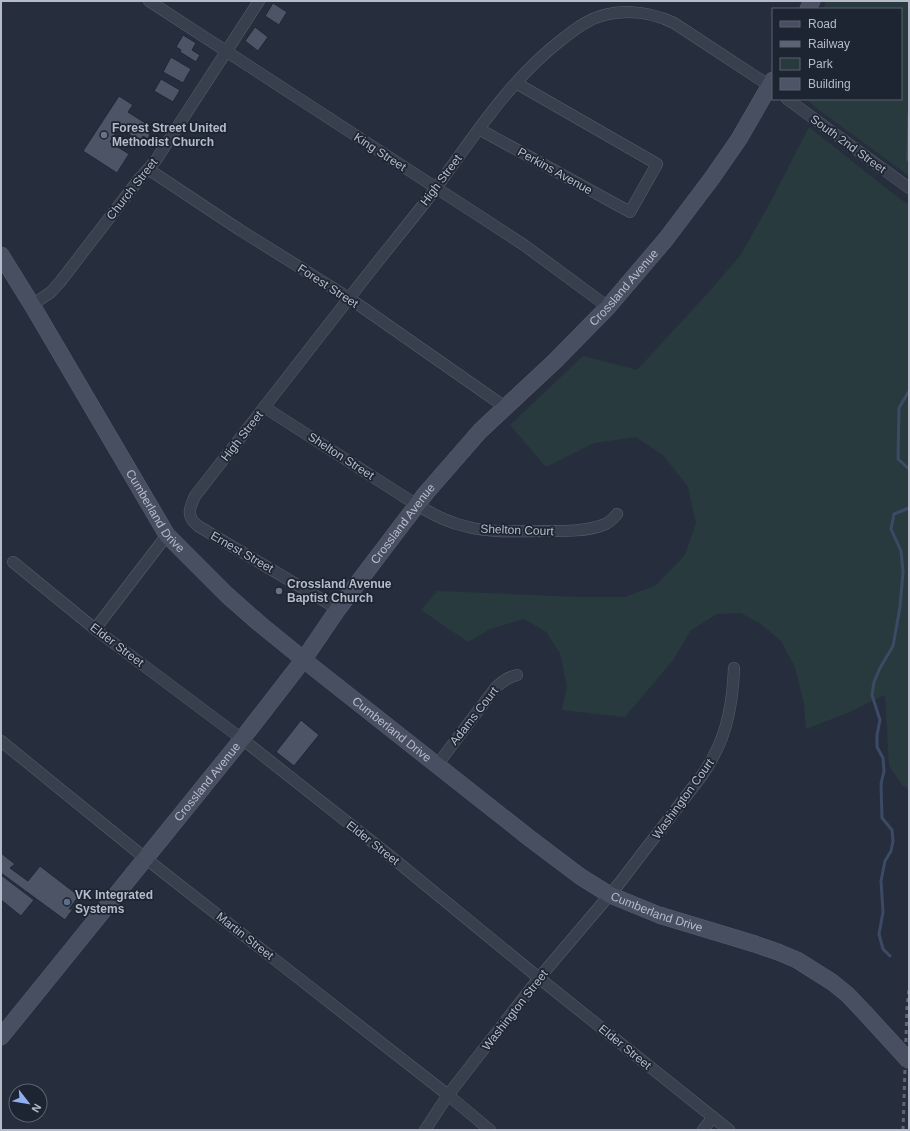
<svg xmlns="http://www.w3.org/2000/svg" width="910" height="1131" font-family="Helvetica,sans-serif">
<rect width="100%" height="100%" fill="#262e3d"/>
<g fill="#283a3e">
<polygon points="826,1 909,1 909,176 819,110 806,99 901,99 901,9 823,9"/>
<polygon points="809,127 896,196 909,205 909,789 903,786 889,766 885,695 845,714 806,729 804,704 795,667 781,641 761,624 741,613 717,614 691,630 673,660 625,717 562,710 567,686 560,653 546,632 524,619 490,629 468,642 421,610 437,591 578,597 625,597 655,586 685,555 696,523 688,487 664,456 636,437 594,443 546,467 510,425 583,356 637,370 707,294 740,256 770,203"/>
</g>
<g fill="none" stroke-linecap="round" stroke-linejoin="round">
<g stroke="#3c4a65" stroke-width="3">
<polyline points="908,160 909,114"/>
<polyline points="909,391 899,408 898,459 909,469"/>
<polyline points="890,956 883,949 879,934 883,912 881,881 885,861 891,851 893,841 892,830 882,818 881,784 884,771 883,758 877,747 877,735 880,720 872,695 874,682 880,668 893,646 900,607 903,572 901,551 891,529 894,514 909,508"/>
</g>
</g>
<g fill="#4c5466" stroke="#202734">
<polygon points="273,3 287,12 279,25 265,16"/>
<polygon points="255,27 268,37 258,51 245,41"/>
<polygon points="183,35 196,43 192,50 200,55 196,62 180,52 181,50 176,47"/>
<polygon points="171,57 191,69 183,83 163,72"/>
<polygon points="161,79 180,90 173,102 154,91"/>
<polygon points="119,96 133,105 128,112 150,126 147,132 150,134 148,139 143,136 140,141 119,128 110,142 129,154 117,173 83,151"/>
<polygon points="301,720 319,735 294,766 276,752"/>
<polygon points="1,853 15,864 10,868 28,881 40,866 79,896 69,909 73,909 65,920 1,873"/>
<polygon points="1,875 34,900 21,916 1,900"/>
</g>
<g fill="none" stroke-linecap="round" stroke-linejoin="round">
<g stroke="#575e6b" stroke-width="12">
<g id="street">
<polyline points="149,1 524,245 608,307"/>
<polyline points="787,99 909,188"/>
<polyline points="479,129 630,212 657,164 516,83"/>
<polyline points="148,169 240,230 349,298 505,407"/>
<polyline points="32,305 51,292 60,282 140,178 156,160 259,1"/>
<path d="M264 407 417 505C434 515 449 523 468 527 492 533 517 531 542 531 561 531 584 532 603 525 609 523 613 519 617 514"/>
<polyline points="13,562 95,629 242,739 389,855 539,978 729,1130"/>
<path d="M338 609 198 526C186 516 189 509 195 496 249 427 303 358 357 288 381 257 406 227 430 196 470 143 506 83 560 41 568 35 576 28 585 23 613 7 647 10 674 23L773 88"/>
<polyline points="95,629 167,535"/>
<polyline points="1,741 145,858 448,1095 490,1130"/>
<path d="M437 765 496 687C502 682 508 677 517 675"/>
<path d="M425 1130 448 1095 539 978 618 885 703 774C707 768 711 762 714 755 728 730 733 696 734 668"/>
<polyline points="703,1130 713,1117"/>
</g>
</g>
<g stroke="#575e6b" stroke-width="17">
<g id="secondary">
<polyline points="808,9 812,1"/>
<path id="s1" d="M1 255 32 305 167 535 227 595 260 624 314 668 528 837 581 877 610 895 659 915 755 944 778 952 797 960 832 982 848 995 865 1013"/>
<path id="s2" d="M1 1037 242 739 304 659 338 609 426 493 480 431 555 361 608 307 666 239 712 178 739 139 773 80"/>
</g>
</g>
<use href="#street" stroke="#39404d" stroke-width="11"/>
<use href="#secondary" stroke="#484f60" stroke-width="16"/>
<polyline stroke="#5c6474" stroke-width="3" stroke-dasharray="4 4" stroke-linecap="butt" points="903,1130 907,1007 909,990"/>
<g stroke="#575e6b" stroke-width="17" stroke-linecap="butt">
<polyline id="secondary-bridge" points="865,1013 909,1061"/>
</g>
<use href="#secondary-bridge" stroke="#484f60" stroke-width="16"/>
</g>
<g fill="#6b7280" stroke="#1e2532" stroke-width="1.5">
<circle cx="104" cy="135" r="4"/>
<circle cx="279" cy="591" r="4"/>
</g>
<circle fill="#5c6f8a" stroke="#1e2532" stroke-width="1.5" cx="67" cy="902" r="4"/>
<g text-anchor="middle" stroke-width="3.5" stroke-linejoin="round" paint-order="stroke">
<g font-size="12" font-weight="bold" fill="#b5bbc8" stroke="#1e2532" text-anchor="start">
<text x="112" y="132">Forest Street United<tspan x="112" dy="14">Methodist Church</tspan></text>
<text x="287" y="588">Crossland Avenue<tspan x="287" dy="14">Baptist Church</tspan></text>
<text x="75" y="899">VK Integrated<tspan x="75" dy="14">Systems</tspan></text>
</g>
<g font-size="12" fill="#b5bbc8" stroke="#1e2532">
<text transform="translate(848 144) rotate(36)" y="4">South 2nd Street</text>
<text transform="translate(380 152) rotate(33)" y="4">King Street</text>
<text transform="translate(555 171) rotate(29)" y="4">Perkins Avenue</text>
<text transform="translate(441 180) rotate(-53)" y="4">High Street</text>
<text transform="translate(132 189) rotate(-52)" y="4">Church Street</text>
<text transform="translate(328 286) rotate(33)" y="4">Forest Street</text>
<text dy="4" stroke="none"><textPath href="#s2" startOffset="976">Crossland Avenue</textPath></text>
<text transform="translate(242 436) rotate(-52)" y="4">High Street</text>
<text transform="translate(341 456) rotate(33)" y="4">Shelton Street</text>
<text dy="4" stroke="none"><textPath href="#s1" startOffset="299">Cumberland Drive</textPath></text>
<text dy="4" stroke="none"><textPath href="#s2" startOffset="652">Crossland Avenue</textPath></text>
<text transform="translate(517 530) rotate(2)" y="4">Shelton Court</text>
<text transform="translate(242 552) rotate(30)" y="4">Ernest Street</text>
<text transform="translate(117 645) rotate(37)" y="4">Elder Street</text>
<text transform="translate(474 716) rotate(-52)" y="4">Adams Court</text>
<text dy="4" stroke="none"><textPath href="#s1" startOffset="623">Cumberland Drive</textPath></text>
<text dy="4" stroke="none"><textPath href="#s2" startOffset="328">Crossland Avenue</textPath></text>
<text transform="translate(683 799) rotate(-54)" y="4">Washington Court</text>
<text transform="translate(373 843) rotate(38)" y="4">Elder Street</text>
<text dy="4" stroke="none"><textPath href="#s1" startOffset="947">Cumberland Drive</textPath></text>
<text transform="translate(245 936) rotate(38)" y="4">Martin Street</text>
<text transform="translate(515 1010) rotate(-52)" y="4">Washington Street</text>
<text transform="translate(625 1047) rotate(39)" y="4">Elder Street</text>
</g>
</g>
<rect width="910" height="1131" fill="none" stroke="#b5bbc8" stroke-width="4"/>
<rect x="772" y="8" width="130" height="92" fill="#1e2532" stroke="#5a616e"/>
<rect x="780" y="21" width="20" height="6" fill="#484f60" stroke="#5a616e"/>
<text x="808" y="28" font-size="12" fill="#b5bbc8">Road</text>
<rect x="780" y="41" width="20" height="6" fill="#5c6474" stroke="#5a616e"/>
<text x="808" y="48" font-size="12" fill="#b5bbc8">Railway</text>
<rect x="780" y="58" width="20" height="12" fill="#283a3e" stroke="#5a616e"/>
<text x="808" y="68" font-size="12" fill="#b5bbc8">Park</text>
<rect x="780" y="78" width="20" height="12" fill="#4c5466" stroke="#5a616e"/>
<text x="808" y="88" font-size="12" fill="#b5bbc8">Building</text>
<g transform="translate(28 1103) rotate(121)"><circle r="19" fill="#1e2532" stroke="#5a616e"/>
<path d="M0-3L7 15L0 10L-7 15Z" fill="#90aef2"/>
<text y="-6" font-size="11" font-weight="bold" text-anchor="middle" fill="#b5bbc8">N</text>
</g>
</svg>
